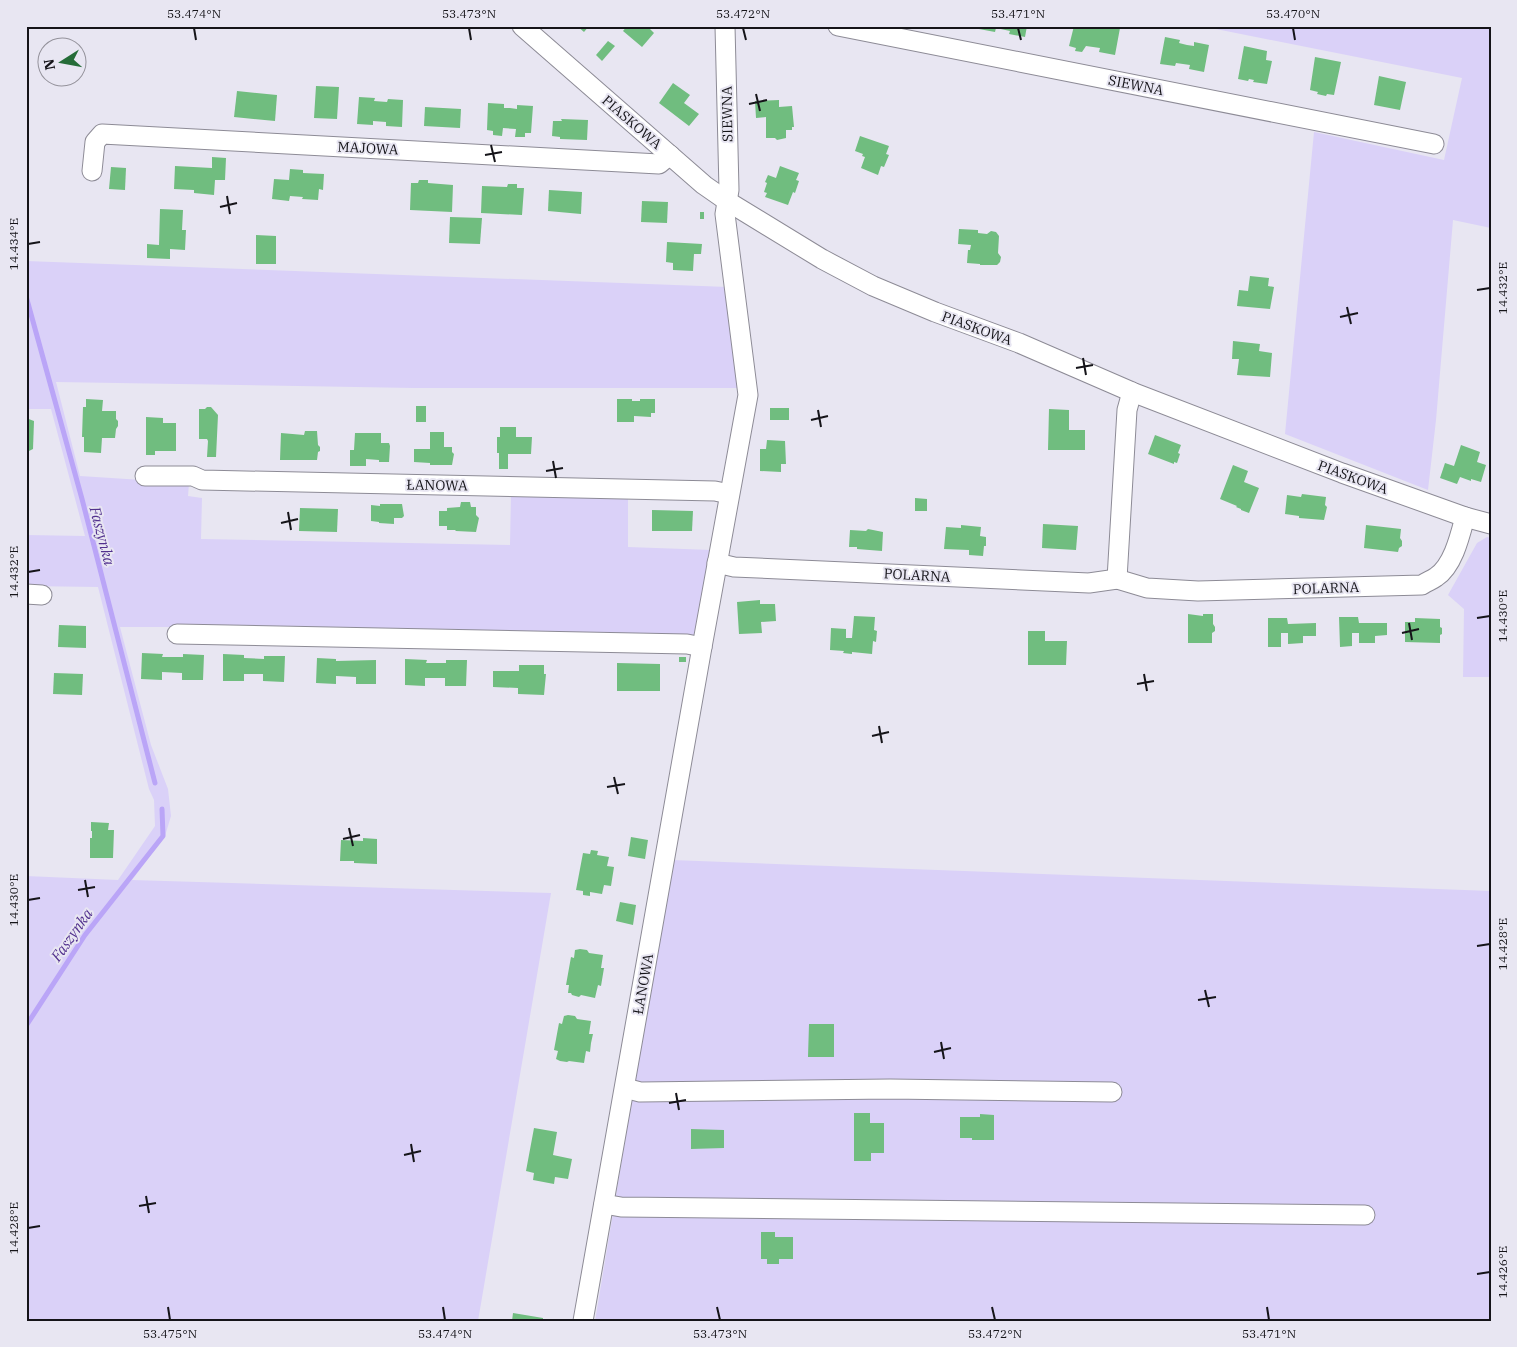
<svg xmlns="http://www.w3.org/2000/svg" width="1517" height="1347" font-family="'IBM Plex Serif',serif">
<rect width="100%" height="100%" fill="#e8e6f2"/>
<g fill="#dad1f8">
<polygon points="1201,26 1491,26 1491,228 1453,220 1436,420 1428,490 1285,434 1314,132 1444,160 1462,78"/>
<polygon points="26,261 728,287 740,388 414,388 56,382 80,476 189,483 188,496 202,498 201,539 510,545 511,495 628,498 628,547 712,550 694,637 180,627 120,627 151,745 168,789 171,816 165,836 132,880 551,893 478,1321 26,1321 26,876 118,880 155,826 154,800 149,789 98,587 26,586 26,535 85,536 51,409 26,409"/>
<polygon points="1487,537 1491,538 1491,677 1463,677 1464,609 1448,595 1477,543"/>
<polygon points="672,860 1491,891 1491,1321 595,1321"/>
</g>
<g fill="none" stroke-linecap="round" stroke-linejoin="round">
<g stroke="#baa5f7" stroke-width="5">
<polyline points="26,296 82,499 155,783"/>
<polyline points="26,1026 85,935 163,836 162,809"/>
</g>
</g>
<g fill="#70bd7f">
<polygon points="577,26 589,26 584,32"/>
<polygon points="627,26 647,26 654,33 642,47 623,31"/>
<polygon points="980,26 1027,26 1025,37 1009,34 1010,31 996,28 995,32 979,29"/>
<polygon points="1074,26 1091,26 1104,29 1104,26 1111,26 1120,28 1115,55 1099,52 1100,48 1086,46 1082,52 1075,51 1076,48 1069,46"/>
<polygon points="1165,37 1180,40 1179,43 1187,45 1194,46 1194,42 1209,45 1204,72 1189,69 1190,65 1176,63 1175,66 1160,64"/>
<polygon points="608,41 615,46 602,61 596,55"/>
<polygon points="1244,46 1267,51 1266,60 1272,61 1267,84 1253,82 1254,80 1249,79 1248,81 1238,79"/>
<polygon points="1315,57 1341,62 1334,95 1327,94 1326,96 1317,94 1318,92 1310,90"/>
<polygon points="1379,76 1406,82 1400,110 1374,105"/>
<polygon points="673,83 690,95 684,103 699,114 689,126 659,103"/>
<polygon points="316,86 339,87 337,119 314,118"/>
<polygon points="237,91 277,95 275,121 234,117"/>
<polygon points="359,97 375,98 374,101 387,102 388,99 403,100 402,127 386,126 386,122 373,121 373,125 357,124"/>
<polygon points="779,100 779,107 792,106 794,127 792,127 792,130 786,130 786,138 777,140 775,138 766,138 766,117 756,118 755,101"/>
<polygon points="488,103 504,104 504,108 510,108 517,109 517,105 533,106 531,133 525,133 525,137 515,137 516,129 503,128 502,136 493,135 493,131 487,130"/>
<polygon points="425,107 461,109 460,128 424,126"/>
<polygon points="561,119 588,120 587,140 560,139 560,137 552,136 553,121 562,121"/>
<polygon points="860,136 889,146 886,154 889,155 884,167 881,166 878,175 861,168 865,157 862,156 863,154 855,151"/>
<polygon points="212,157 226,158 225,180 215,180 214,195 194,193 194,190 174,189 175,166 212,168"/>
<polygon points="780,166 799,173 796,180 799,181 795,193 793,192 788,205 765,197 767,193 764,192 767,183 765,182 768,175 776,178"/>
<polygon points="111,167 126,168 125,190 109,189"/>
<polygon points="290,169 303,170 303,173 324,174 323,190 319,189 318,200 302,199 303,197 290,196 289,201 272,199 274,179 289,180"/>
<polygon points="419,180 428,180 428,183 453,185 452,212 410,210 411,183 418,183"/>
<polygon points="508,184 517,184 517,188 524,188 522,215 481,213 482,186 507,187"/>
<polygon points="549,190 582,192 581,214 548,211"/>
<polygon points="642,201 668,202 667,223 641,222"/>
<polygon points="160,209 183,210 182,230 186,230 185,250 170,249 170,259 147,258 147,244 159,245"/>
<rect x="700" y="212" width="4" height="7"/>
<polygon points="450,217 482,218 480,244 449,243"/>
<polygon points="959,229 978,230 978,233 987,234 991,231 996,232 999,236 998,253 1001,257 1000,262 997,265 980,265 980,264 967,263 968,250 970,250 971,245 958,244"/>
<polygon points="256,235 276,236 276,264 256,264"/>
<polygon points="667,242 702,244 701,254 694,254 693,271 673,270 673,263 666,262"/>
<polygon points="1250,276 1269,278 1268,286 1274,287 1270,309 1237,306 1239,290 1248,291"/>
<polygon points="1233,341 1260,344 1259,351 1272,353 1270,377 1237,375 1239,359 1232,359"/>
<polygon points="86,399 103,400 102,411 116,411 116,419 118,421 118,426 116,429 115,438 102,438 101,453 84,452 84,437 82,437 83,407 86,407"/>
<polygon points="617,399 632,399 632,401 640,401 640,399 655,399 655,413 651,413 651,417 634,416 634,422 617,422"/>
<rect x="416" y="406" width="10" height="16"/>
<polygon points="207,407 211,407 218,415 216,457 207,457 208,441 207,439 199,439 199,409 205,409"/>
<rect x="770" y="408" width="19" height="12"/>
<polygon points="1049,409 1069,410 1069,430 1085,430 1085,450 1048,450"/>
<polygon points="146,417 163,418 163,423 176,423 176,451 155,451 155,455 146,455"/>
<polygon points="26,418 34,421 33,449 29,451 26,451"/>
<polygon points="500,427 516,427 516,437 532,437 531,454 508,454 508,469 499,469 499,453 497,453 497,437 500,437"/>
<polygon points="305,431 317,431 318,445 320,447 320,451 318,452 317,460 280,460 281,433 304,435"/>
<polygon points="430,432 444,432 444,447 452,447 452,452 454,454 452,465 430,465 430,463 414,462 414,449 430,449"/>
<polygon points="355,433 381,433 381,443 389,443 390,446 389,462 379,462 379,460 366,459 366,466 350,466 350,450 354,450"/>
<polygon points="1155,435 1181,445 1178,453 1180,454 1177,463 1174,462 1174,464 1148,454"/>
<polygon points="767,440 785,441 786,464 781,464 781,472 760,471 760,449 766,449"/>
<polygon points="1461,445 1480,452 1477,462 1486,465 1481,482 1471,479 1471,481 1460,477 1457,484 1440,478 1445,463 1454,466"/>
<polygon points="1233,465 1248,471 1244,482 1259,488 1249,513 1241,510 1241,509 1236,507 1237,506 1220,499"/>
<polygon points="1302,494 1326,497 1325,505 1327,507 1324,520 1299,518 1299,516 1285,514 1287,495 1301,497"/>
<polygon points="915,498 927,499 927,511 915,511"/>
<polygon points="461,502 470,502 471,507 476,507 476,515 479,518 476,532 456,531 455,530 447,530 447,526 439,526 439,511 447,511 447,508 460,507"/>
<polygon points="380,504 402,504 404,516 402,518 394,518 394,524 379,523 379,522 371,521 371,505 380,506"/>
<polygon points="300,508 338,509 337,532 299,531"/>
<polygon points="652,510 693,511 692,531 652,531"/>
<polygon points="1043,524 1078,526 1076,550 1042,548"/>
<polygon points="961,525 981,527 980,536 986,537 986,546 984,546 983,556 969,555 969,550 944,549 946,527 961,528"/>
<polygon points="1366,525 1401,529 1400,538 1402,541 1402,546 1399,548 1398,552 1364,548"/>
<polygon points="868,529 883,532 882,551 857,549 857,547 849,547 850,530 866,531"/>
<polygon points="760,600 760,604 775,604 776,621 761,622 762,633 739,634 737,602"/>
<polygon points="1188,614 1203,616 1203,614 1213,614 1213,624 1215,627 1215,631 1212,633 1212,643 1188,643"/>
<polygon points="854,616 875,617 874,630 877,631 876,642 873,641 872,654 852,652 852,654 843,653 844,651 830,650 831,628 846,629 846,638 852,638"/>
<polygon points="1339,617 1358,617 1359,623 1387,623 1387,635 1375,636 1375,643 1359,643 1359,633 1352,633 1352,646 1340,647"/>
<polygon points="1268,618 1287,618 1288,624 1316,623 1316,636 1303,636 1303,643 1288,644 1288,633 1281,633 1281,647 1268,647"/>
<polygon points="1415,618 1440,619 1440,627 1442,628 1442,634 1440,635 1440,643 1405,642 1405,622 1415,622"/>
<polygon points="59,625 86,626 86,648 58,647"/>
<polygon points="1028,631 1045,631 1045,641 1067,641 1066,665 1028,665"/>
<polygon points="142,653 163,654 162,657 183,657 183,654 204,655 203,680 182,680 182,673 162,672 162,680 141,679"/>
<polygon points="223,654 244,655 244,658 264,659 264,656 285,656 284,682 263,681 263,674 244,674 244,681 223,681"/>
<rect x="679" y="657" width="7" height="5"/>
<polygon points="317,658 336,659 336,661 376,660 376,684 356,684 356,677 336,676 336,684 316,683"/>
<polygon points="405,659 427,660 426,663 446,663 446,660 467,660 466,686 445,686 445,678 425,678 425,686 405,685"/>
<polygon points="617,663 660,664 660,691 617,691"/>
<polygon points="519,665 544,665 544,674 546,674 544,695 518,694 518,688 493,687 493,671 519,671"/>
<polygon points="54,673 83,674 82,695 53,694"/>
<polygon points="91,822 109,823 108,830 114,830 113,858 90,858 90,838 92,838 92,831 91,831"/>
<polygon points="631,837 648,840 645,859 628,856"/>
<polygon points="363,838 377,839 377,864 354,863 354,861 340,861 341,840 363,841"/>
<polygon points="591,850 598,851 597,855 609,857 607,866 614,867 611,886 604,885 602,894 590,892 590,896 583,895 583,891 576,890 583,853 590,854"/>
<polygon points="620,902 636,905 633,925 616,921"/>
<polygon points="580,949 587,950 589,953 603,955 601,968 604,968 601,986 598,985 595,998 581,995 579,997 572,995 571,993 568,993 569,985 566,985 571,957 574,958 575,950"/>
<polygon points="568,1015 575,1016 577,1019 591,1021 589,1034 593,1034 591,1043 590,1052 586,1051 584,1063 569,1061 567,1062 560,1061 556,1059 558,1051 554,1050 559,1023 562,1024 564,1016"/>
<polygon points="809,1024 834,1024 834,1057 808,1057"/>
<polygon points="854,1113 870,1113 870,1123 884,1123 884,1153 871,1153 871,1161 854,1161"/>
<polygon points="980,1114 994,1115 994,1140 972,1140 972,1138 960,1138 960,1117 980,1117"/>
<polygon points="534,1128 557,1132 553,1155 572,1159 568,1179 555,1177 554,1184 533,1180 534,1173 526,1171"/>
<polygon points="691,1129 724,1130 724,1148 691,1149"/>
<polygon points="761,1232 775,1232 775,1237 793,1237 793,1259 779,1259 779,1264 767,1264 767,1259 761,1259"/>
<polygon points="513,1313 543,1318 543,1321 512,1321"/>
</g>
<g fill="none" stroke-linecap="round" stroke-linejoin="round">
<g stroke="#8d8b96" stroke-width="21">
<g id="minor">
<polyline points="522,26 704,185 727,201 822,259 873,286 935,312 1019,343 1132,392 1342,473 1465,517 1491,524"/>
<polyline points="838,26 1434,144"/>
<polyline points="92,171 95,142 102,134 659,164 670,155"/>
<polyline points="145,476 193,476 202,480 715,491 729,494"/>
<path d="M717 563 734 567 1089 583 1117 579 1147 588 1198 591 1422 585C1426 582 1432 580 1436 577 1453 566 1460 536 1465 517"/>
<polyline points="1117,579 1127,410 1132,392"/>
<polyline points="26,594 42,595"/>
<polyline points="177,634 687,644 702,647"/>
<polyline points="625,1088 640,1092 890,1089 1112,1092"/>
<polyline points="604,1204 621,1207 1365,1215"/>
<polyline points="583,1321 702,647 748,395 725,214 729,190 725,26"/>
</g>
</g>
<use href="#minor" stroke="#fff" stroke-width="19"/>
</g>
<path fill="none" stroke="#151419" stroke-width="2" d="M194 28 196 40M469 28 471 40M743 28 746 40M1018 28 1021 40M1293 28 1295 40M756 94 760 111M749 104 767 100M491 145 495 162M485 155 502 152M227 196 230 214M220 207 237 203M28 244 40 242M1477 290 1490 288M1347 307 1351 324M1340 317 1358 313M1083 358 1086 375M1076 368 1093 365M818 410 821 427M811 420 828 416M553 461 556 478M546 471 563 468M288 512 291 530M281 523 298 519M28 572 40 570M1477 618 1490 616M1409 623 1412 640M1402 633 1419 629M1144 674 1147 691M1137 684 1154 681M879 726 882 743M872 736 889 732M614 777 618 794M607 787 625 784M349 828 353 846M343 839 360 835M85 880 88 897M78 890 95 887M28 900 40 898M1477 946 1490 944M1205 990 1209 1007M1198 1000 1216 997M941 1042 944 1059M934 1052 951 1048M676 1093 679 1110M669 1103 686 1100M411 1144 414 1162M404 1155 421 1151M146 1196 149 1213M139 1206 156 1203M28 1228 40 1226M1477 1274 1490 1272M168 1307 170 1320M443 1307 445 1320M717 1307 720 1320M992 1307 995 1320M1267 1307 1269 1320"/>
<g text-anchor="middle" stroke-width="4" stroke-linejoin="round" paint-order="stroke">
<g font-size="14" fill="#151419" stroke="#e8e6f2">
<text transform="translate(1136 85) rotate(11)" y="5">SIEWNA</text>
<text transform="translate(727 114) rotate(-91)" y="5">SIEWNA</text>
<text transform="translate(632 122) rotate(41)" y="5">PIASKOWA</text>
<text transform="translate(368 148) rotate(3)" y="5">MAJOWA</text>
<text transform="translate(977 328) rotate(20)" y="5">PIASKOWA</text>
<text transform="translate(1353 477) rotate(20)" y="5">PIASKOWA</text>
<text transform="translate(437 485) rotate(1)" y="5">ŁANOWA</text>
<text transform="translate(917 575) rotate(3)" y="5">POLARNA</text>
<text transform="translate(1326 588) rotate(-2)" y="5">POLARNA</text>
<text transform="translate(643 984) rotate(-80)" y="5">ŁANOWA</text>
</g>
<g font-size="15" font-style="italic" fill="#52318e" stroke="#e8e6f2">
<text transform="translate(102 536) rotate(75)" y="5">Faszynka</text>
<text transform="translate(72 935) rotate(-55)" y="5">Faszynka</text>
</g>
</g>
<rect width="1517" height="1347" fill="none" stroke="#e8e6f2" stroke-width="55"/>
<g transform="translate(62 62) rotate(259)"><circle r="24" fill="#e8e6f2" stroke="#94929b"/>
<path d="M0-4L9 19L0 12L-9 19Z" fill="#256c38"/>
<text y="-8" font-size="14" font-weight="bold" text-anchor="middle" fill="#151419">N</text>
</g>
<rect x="28" y="28" width="1462" height="1292" fill="none" stroke="#151419" stroke-width="2"/>
<g font-size="12" text-anchor="middle" fill="#151419">
<text x="194" y="18">53.474°N</text>
<text x="469" y="18">53.473°N</text>
<text x="743" y="18">53.472°N</text>
<text x="1018" y="18">53.471°N</text>
<text x="1293" y="18">53.470°N</text>
<text transform="translate(14 244) rotate(-90)" y="4">14.434°E</text>
<text transform="translate(1503 288) rotate(-90)" y="4">14.432°E</text>
<text transform="translate(14 572) rotate(-90)" y="4">14.432°E</text>
<text transform="translate(1503 616) rotate(-90)" y="4">14.430°E</text>
<text transform="translate(14 900) rotate(-90)" y="4">14.430°E</text>
<text transform="translate(1503 944) rotate(-90)" y="4">14.428°E</text>
<text transform="translate(14 1228) rotate(-90)" y="4">14.428°E</text>
<text transform="translate(1503 1272) rotate(-90)" y="4">14.426°E</text>
<text x="170" y="1338">53.475°N</text>
<text x="445" y="1338">53.474°N</text>
<text x="720" y="1338">53.473°N</text>
<text x="995" y="1338">53.472°N</text>
<text x="1269" y="1338">53.471°N</text>
</g>
</svg>
